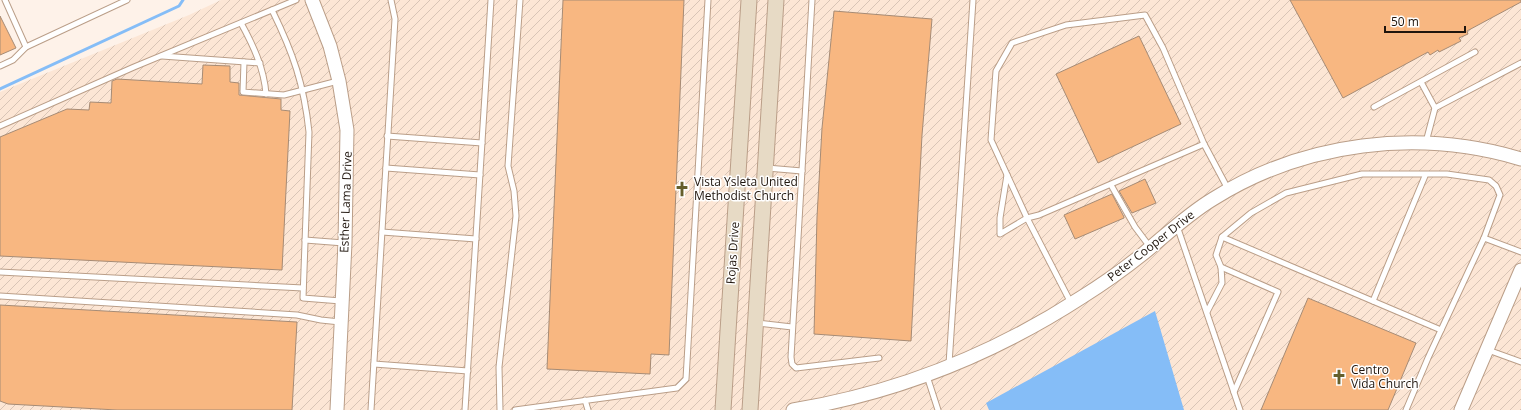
<svg xmlns="http://www.w3.org/2000/svg" width="1521" height="410" font-family="'Open Sans',sans-serif">
<defs>
<pattern id="industrial-furrows" width="10" height="10" patternUnits="userSpaceOnUse"><rect width="10" height="10" fill="#fce6d5"/><path d="M-1 1l2-2M0 10L10 0M9 11l2-2" fill="none" stroke="#d8c4b6"/></pattern>
</defs>
<rect width="100%" height="100%" fill="#fef2e9"/>
<polygon fill="url(#industrial-furrows)" points="221,0 1521,0 1521,410 0,410 0,92 189,15"/>
<polygon fill="#85bdf7" points="1155,311 1184,410 989,410 986,403"/>
<g fill="none" stroke-linecap="round" stroke-linejoin="round">
<polyline stroke="#85bdf7" stroke-width="3" points="0,89 179,6 183,0"/>
</g>
<g fill="#f8b781" stroke="#a68b75">
<polygon points="563,0 684,0 669,355 651,354 650,374 547,369"/>
<polygon points="1290,0 1521,0 1521,2 1467,31 1468,34 1459,38 1461,41 1439,52 1438,50 1430,55 1428,52 1343,98"/>
<polygon points="834,11 932,19 922,135 911,341 814,334 817,217 822,128"/>
<polygon points="0,16 16,48 0,55"/>
<polygon points="1139,36 1181,124 1098,163 1056,74"/>
<polygon points="203,65 230,66 230,82 239,83 239,95 281,99 281,110 290,111 282,270 0,256 0,137 67,109 89,110 90,102 111,103 112,81 117,79 202,84"/>
<polygon points="1145,179 1156,203 1132,213 1119,191"/>
<polygon points="1112,194 1124,217 1124,218 1075,239 1064,215"/>
<polygon points="1308,298 1416,343 1388,410 1261,410"/>
<polygon points="0,305 297,322 292,410 117,410 8,404 0,401"/>
</g>
<g fill="none" stroke-linecap="round" stroke-linejoin="round">
<g stroke="#ba9e88" stroke-width="7">
<g id="service">
<polyline points="5,0 26,47"/>
<polyline points="812,0 791,357 792,364 796,368 879,358"/>
<path d="M272 10C293 53 304 84 309 132L303 298 341 301"/>
<polygon points="1145,15 1163,48 1204,144 1039,215 1027,218 991,140 996,71 1012,43 1066,25"/>
<path d="M241 23C253 45 264 68 266 94"/>
<polyline points="162,56 260,63"/>
<polyline points="244,62 243,92 284,95 338,81"/>
<polyline points="0,66 13,60 26,47 127,0"/>
<polyline points="1421,82 1435,108 1426,142"/>
<polyline points="1374,107 1475,52"/>
<polyline points="1435,108 1521,63"/>
<polyline points="0,126 134,67 296,0"/>
<polyline points="387,136 482,143"/>
<polyline points="1204,144 1228,189"/>
<polyline points="386,168 480,175"/>
<polyline points="767,168 802,171"/>
<polyline points="1007,175 1000,218 1000,234 1027,218 1071,303"/>
<polyline points="1111,185 1135,227 1150,247"/>
<polyline points="1177,226 1240,410"/>
<polyline points="382,232 476,239"/>
<polyline points="1222,237 1441,330"/>
<polyline points="305,240 344,243"/>
<polyline points="1221,267 1278,292 1234,392"/>
<polyline points="0,272 303,288"/>
<polyline points="0,296 297,315 321,320 340,322"/>
<polyline points="1373,301 1425,176"/>
<polyline points="1207,312 1222,283 1221,267 1216,255 1222,237 1251,213 1286,193 1362,174 1447,174 1489,180 1496,186 1500,195 1484,238"/>
<polyline points="757,323 792,327"/>
<polyline points="1488,350 1521,362"/>
<polyline points="374,364 468,371"/>
<polyline points="949,364 973,0"/>
<polyline points="927,376 938,410"/>
<polyline points="585,400 588,410"/>
<polyline points="371,410 395,19 391,0"/>
<polyline points="465,410 491,0"/>
<polyline points="500,410 499,367 516,216 514,191 508,166 520,0"/>
<polyline points="515,410 677,388 686,379 708,0"/>
<polyline points="1406,410 1428,358 1484,238 1521,252"/>
</g>
</g>
<g stroke="#ba9e88" stroke-width="15">
<g id="tertiary">
<polyline points="312,0 330,46 339,81 347,130 345,243 337,410"/>
<path d="M793 410C896 393 994 354 1082 297 1103 284 1124 269 1144 253 1166 235 1188 214 1213 199 1304 142 1418 128 1521 159"/>
<polyline points="1461,410 1521,270"/>
</g>
</g>
<g stroke="#ba9e88" stroke-width="17">
<g id="secondary">
<polyline points="723,410 749,0"/>
<polyline points="750,410 776,0"/>
</g>
</g>
<use href="#service" stroke="#fff" stroke-width="5"/>
<use href="#tertiary" stroke="#fff" stroke-width="13"/>
<use href="#secondary" stroke="#e7dac5" stroke-width="15"/>
</g>
<defs>
<g id="church-bare" transform="scale(1.2)"><path d="M-1.2-6h2.4v3.5h3.3v2.4h-3.3V6h-2.4V-.1h-3.3v-2.4h3.3Z" fill="#655f2c" stroke="#fff" stroke-width="2.5" paint-order="stroke"/></g>
</defs>
<g fill-rule="evenodd">
<use href="#church-bare" x="682" y="189"/>
<use href="#church-bare" x="1339" y="377"/>
</g>
<g text-anchor="middle" stroke-width="3" stroke-linejoin="round" paint-order="stroke">
<g font-size="12" fill="#1f150d" stroke="#fff" text-anchor="start">
<text x="694" y="186">Vista Ysleta United<tspan x="694" dy="14">Methodist Church</tspan></text>
<text x="1351" y="374">Centro<tspan x="1351" dy="14">Vida Church</tspan></text>
</g>
<g font-size="12" fill="#1f150d" stroke="#fff">
<text transform="translate(346 202) rotate(-88)" y="4">Esther Lama Drive</text>
<text transform="translate(1151 246) rotate(-38)" y="4">Peter Cooper Drive</text>
<text transform="translate(733 253) rotate(-86)" y="4">Rojas Drive</text>
</g>
</g>
<path d="M1385 26v6h80v-6" fill="none" stroke="#1f150d" stroke-width="2"/>
<text x="1391" y="26" font-size="12" fill="#1f150d" stroke="#ffffff" stroke-width="3" paint-order="stroke">50 m</text>
</svg>
